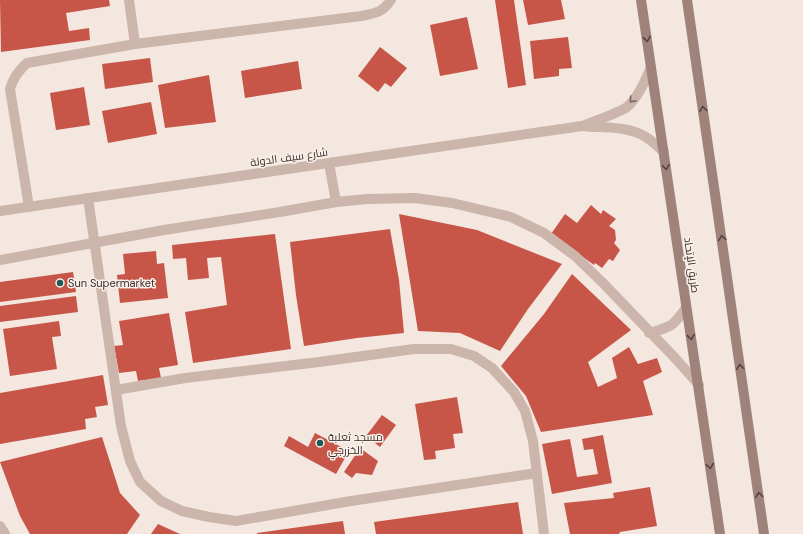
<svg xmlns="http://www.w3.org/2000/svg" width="803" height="534" font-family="'DM Sans',Cairo,sans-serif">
<rect width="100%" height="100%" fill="#f3e7df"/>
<g fill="#c75649">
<polygon points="0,0 109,0 110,6 66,13 69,31 89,28 90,40 1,52"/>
<polygon points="495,0 514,0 526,85 508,88"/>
<polygon points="523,0 561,0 565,19 528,25"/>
<polygon points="467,17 478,69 440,76 430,25"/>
<polygon points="568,37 572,68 559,69 559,76 534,79 530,41"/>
<polygon points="380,47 407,68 391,87 385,83 378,92 358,76"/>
<polygon points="150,58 153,82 105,89 102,64"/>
<polygon points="298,61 302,89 245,98 241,71"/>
<polygon points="209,75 216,122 165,128 158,85"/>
<polygon points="84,87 90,125 56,130 50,93"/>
<polygon points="151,102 157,134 108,143 102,111"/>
<polygon points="591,205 601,214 603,210 616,219 609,226 615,230 616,240 614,243 620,250 613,261 609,259 602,268 595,263 594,265 551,234 565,214 577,223"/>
<polygon points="399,214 477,230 562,264 528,309 500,351 460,333 418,331"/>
<polygon points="390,229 399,280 404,333 357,338 304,346 296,295 290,242"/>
<polygon points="275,234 291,349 193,363 185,312 227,305 221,257 207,258 209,278 188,280 186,258 173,259 172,245"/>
<polygon points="156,251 157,264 164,263 168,298 120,303 117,275 125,274 123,254"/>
<polygon points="73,272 76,292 0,302 0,282"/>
<polygon points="572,274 631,330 588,362 598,387 617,378 612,358 629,347 638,364 657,358 662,372 643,381 653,415 541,432 526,396 501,366 544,314"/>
<polygon points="76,296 78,312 0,322 0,306"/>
<polygon points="169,313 178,365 159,368 161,378 138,381 136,371 119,373 114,346 123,345 119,321"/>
<polygon points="59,321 61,336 52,337 57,369 10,376 3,329"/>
<polygon points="103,375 108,405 95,407 97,417 85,419 86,429 0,444 0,393"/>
<polygon points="457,397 463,433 453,434 455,448 435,451 436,459 424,460 415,404"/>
<polygon points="382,415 396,425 380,447 366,436"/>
<polygon points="315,433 349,451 336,474 284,446 289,436 308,447"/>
<polygon points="603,435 612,483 552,494 542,444 570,439 577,477 598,474 593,449 584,450 582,439"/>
<polygon points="102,437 120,493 140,515 127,534 30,534 20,516 0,462"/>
<polygon points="360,448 378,461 372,475 356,473 352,478 344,472"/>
<polygon points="650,487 657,526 620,532 619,534 570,534 564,503 614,498 613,493"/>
<polygon points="518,502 523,534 376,534 374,522"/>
<polygon points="343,521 345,534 257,534 257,533"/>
<polygon points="158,524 180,534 151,534"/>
</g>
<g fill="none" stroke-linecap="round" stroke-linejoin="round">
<g stroke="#ccb5aa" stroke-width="10">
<polyline points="129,0 135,44"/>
<path d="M583 126C594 121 619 113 627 107 639 96 645 81 651 67"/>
<polyline points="329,163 336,202"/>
<polyline points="88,198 121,426 130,461 140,482 161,501 182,511 209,517 236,521 351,501 537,473"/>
<path d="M29 207 10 89C13 78 18 71 27 63L135 44 361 16C376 13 382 13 391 0"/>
<path d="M0 211 582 126C599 128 619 126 635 132 646 135 655 144 664 152"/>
<polyline points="0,260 164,230 280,212 336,202 367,199 415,198 452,203 511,217 544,233 575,256 603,283 676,359 699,385"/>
<path d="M649 333C672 327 673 326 686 308"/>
<polyline points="116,390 185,378 319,362 414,349 451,349 474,356 492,368 514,392 525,411 533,441 544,534"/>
<polyline points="0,526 5,534"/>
</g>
<g stroke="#9f837b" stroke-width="10">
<polyline points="641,0 720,534"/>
<polyline points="687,0 764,534"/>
</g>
</g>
<defs><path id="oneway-chevron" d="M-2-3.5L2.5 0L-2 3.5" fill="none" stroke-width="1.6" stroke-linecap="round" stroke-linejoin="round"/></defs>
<g stroke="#52423e">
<use href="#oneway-chevron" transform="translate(647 39) rotate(81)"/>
<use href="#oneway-chevron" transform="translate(703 109) rotate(-98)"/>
<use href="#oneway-chevron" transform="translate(666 167) rotate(82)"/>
<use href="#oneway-chevron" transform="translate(722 238) rotate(-98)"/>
<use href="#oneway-chevron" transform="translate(691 337) rotate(81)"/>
<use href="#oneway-chevron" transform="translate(740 367) rotate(-98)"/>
<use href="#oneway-chevron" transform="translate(710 466) rotate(82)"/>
<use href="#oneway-chevron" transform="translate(759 495) rotate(-98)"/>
</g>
<use stroke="#7b6a64" href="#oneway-chevron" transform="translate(632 100) rotate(132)"/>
<g fill="#1e5b57" stroke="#faf1eb" stroke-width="1.5">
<circle cx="60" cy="283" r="4"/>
<circle cx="320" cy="443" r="4"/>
</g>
<g text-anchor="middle" stroke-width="3" stroke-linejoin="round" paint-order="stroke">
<g font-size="11" fill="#392c2a" stroke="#faf1eb">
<text transform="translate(289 157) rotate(-8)" y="4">شارع سيف الدولة</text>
<text transform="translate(692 265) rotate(82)" y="4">طريق اﻹتحاد</text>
</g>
<g font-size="11" fill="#392c2a" stroke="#faf1eb" text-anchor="start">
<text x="68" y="287">Sun Supermarket</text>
<text x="328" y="441">مسجد ثعلبة<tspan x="328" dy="13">الخزرجي</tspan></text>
</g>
</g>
</svg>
